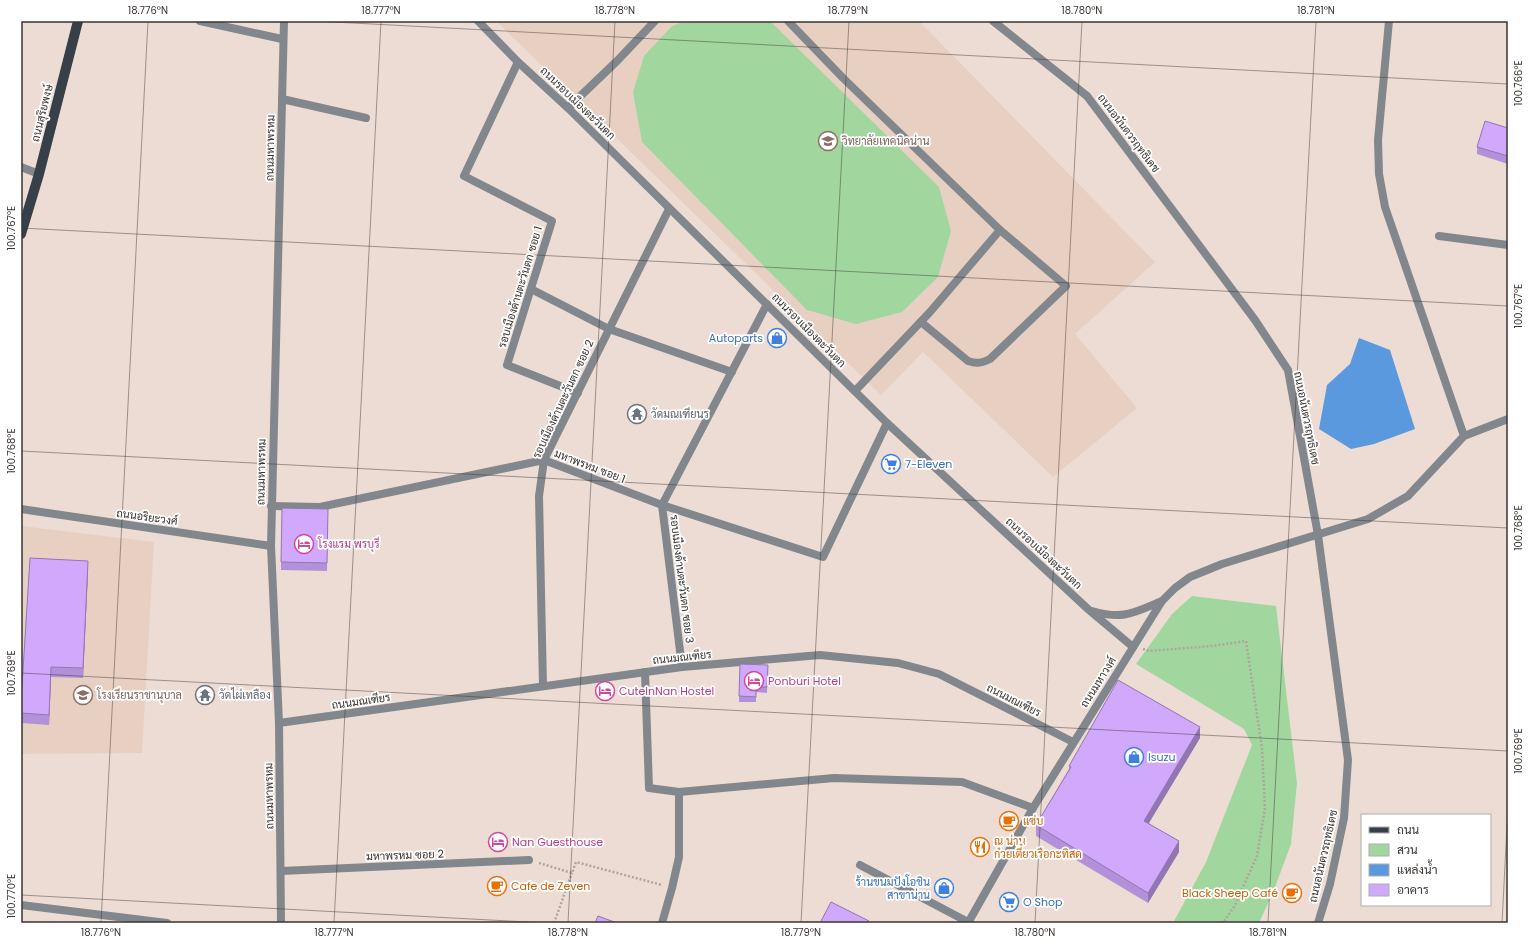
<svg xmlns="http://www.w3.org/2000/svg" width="1529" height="944" font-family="Poppins,Sarabun,sans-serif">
<rect width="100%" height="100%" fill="#ecdcd3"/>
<g fill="#e7d0c2">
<polygon points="496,21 919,21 1155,262 1075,334 1137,408 1053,477 923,352 881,395"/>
<polygon points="21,526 154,542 142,753 21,754"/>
</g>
<g fill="#a1d79f">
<polygon points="686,21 770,21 939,187 951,231 938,277 902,312 856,324 807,310 642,142 633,92 644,56 672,26"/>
<polygon points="1192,596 1276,606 1297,783 1291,844 1274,890 1259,923 1173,923 1206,862 1252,745 1244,729 1136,664 1172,614"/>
</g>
<polygon fill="#5a99de" points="1359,338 1390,350 1415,429 1374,444 1351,449 1319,429 1327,385 1350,364"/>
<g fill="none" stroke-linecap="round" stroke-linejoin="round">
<g stroke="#b0a49c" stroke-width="2.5" stroke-dasharray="2 2" stroke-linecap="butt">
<polyline points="1143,649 1149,651 1212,646 1246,641 1262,748 1265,808 1257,856 1234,907 1223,923"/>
<polyline points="539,863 572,873 576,862 662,885"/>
<polyline points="554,923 572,873"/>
</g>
<g stroke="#81878c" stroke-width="8">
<path d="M788 21 843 78 1000 230 1066 286 990 359C982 363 977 364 968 361L921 322"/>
<polyline points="518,62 464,176 552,221 507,365 578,393"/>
<polyline points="568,108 617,61 655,21"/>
<polyline points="21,167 39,174"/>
<polyline points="1439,236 1508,245"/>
<polyline points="531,289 609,329 732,372"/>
<polyline points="855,391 930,312 1000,230"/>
<polyline points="679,792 834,778 962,782 1033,808"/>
<polyline points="860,865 968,922"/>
</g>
<g stroke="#81878c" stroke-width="8">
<polyline points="200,21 282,39"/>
<polyline points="478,21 518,62 568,108 887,423 1089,610 1133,647"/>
<polyline points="993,21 1087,96 1255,320 1288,370 1318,535 1348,760 1344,818 1330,884 1318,923"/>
<polyline points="1389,21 1378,140 1379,174 1385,207 1464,436"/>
<polyline points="282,99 366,118"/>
<polyline points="271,506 320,507 544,460 662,505 823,557 887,423"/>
<polyline points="21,509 271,546"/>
<path d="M1092 611C1124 620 1133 613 1162 601"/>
<polyline points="682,667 662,505 767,304"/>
<polyline points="645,672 649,788 679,792 679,857 672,888 662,923"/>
<polyline points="543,686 539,496 544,460 669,209"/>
<polyline points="279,723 682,667 820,655 898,663 939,674 1073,742"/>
<polyline points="281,871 529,860"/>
<polyline points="21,905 167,923"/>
<polyline points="281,923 279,723 271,546 284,21"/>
<polyline points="968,923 1033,808 1162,601 1175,588 1190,577 1222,564 1368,519 1408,496 1464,436 1508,419"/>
</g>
<polyline stroke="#374048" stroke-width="10" points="21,234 39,174 78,21"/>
</g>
<g fill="#b391da">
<polygon points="1508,128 1508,164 1477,154 1477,147"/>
<polygon points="328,509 327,571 281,570 281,562"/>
<polygon points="88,571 83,678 51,677 49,725 21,723 21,686 22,686"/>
<polygon points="768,665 767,693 756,692 756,702 739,702 739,696"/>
<polygon points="1200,738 1149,823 1179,852 1148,903 1036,836 1036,825 1069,769 1069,766"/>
</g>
<g fill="#9276b1">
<polygon points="88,561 88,571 83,678 83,668"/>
<polygon points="51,667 51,677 49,725 49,715"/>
<polygon points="1200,727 1200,738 1144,831 1144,821"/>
<polygon points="1179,841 1179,852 1148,903 1148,893"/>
</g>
<g fill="#d0a9fd" stroke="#9276b1">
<polygon points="1485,121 1508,128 1508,156 1477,147"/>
<polygon points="282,508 328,509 327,563 281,562"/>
<polygon points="30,558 88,561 83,668 51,667 49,715 21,713 21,686 22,686"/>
<polygon points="740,664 768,665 767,687 756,687 756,697 739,696"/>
<polygon points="1118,680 1200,727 1144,821 1179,841 1148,893 1036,825 1071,767 1069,766"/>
<polygon points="831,902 869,921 868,923 820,923"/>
<polygon points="598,916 617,923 595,923"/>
</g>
<path fill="none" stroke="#3a3430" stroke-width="1" stroke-opacity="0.45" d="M315 21 1508 84M21 228 1508 306M21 451 1508 528M21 673 1508 751M21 895 546 923M101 923 148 21M334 923 381 21M568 923 615 21M801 923 849 21M1035 923 1082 21M1268 923 1316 21M1502 923 1508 807"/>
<defs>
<g id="university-ring" transform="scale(1)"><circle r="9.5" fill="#fff" stroke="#8d6e63" stroke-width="1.5"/><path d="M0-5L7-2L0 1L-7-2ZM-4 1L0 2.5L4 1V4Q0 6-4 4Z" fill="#8d6e63"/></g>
<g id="shop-ring" transform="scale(1)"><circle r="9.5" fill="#fff" stroke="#3f7fe0" stroke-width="1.5"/><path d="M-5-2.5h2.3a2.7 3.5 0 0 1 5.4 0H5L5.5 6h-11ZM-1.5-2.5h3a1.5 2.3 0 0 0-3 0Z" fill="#3f7fe0"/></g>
<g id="temple-ring" transform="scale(1)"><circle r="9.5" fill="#fff" stroke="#6b7280" stroke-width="1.5"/><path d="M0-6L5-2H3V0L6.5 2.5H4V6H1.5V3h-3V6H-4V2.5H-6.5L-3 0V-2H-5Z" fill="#6b7280"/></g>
<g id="supermarket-ring" transform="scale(1)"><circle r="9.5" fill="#fff" stroke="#3f7fe0" stroke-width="1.5"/><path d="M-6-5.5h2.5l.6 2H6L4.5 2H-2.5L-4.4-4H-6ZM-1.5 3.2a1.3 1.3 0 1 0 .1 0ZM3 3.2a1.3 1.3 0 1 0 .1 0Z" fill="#3f7fe0"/></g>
<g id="hotel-ring" transform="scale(1)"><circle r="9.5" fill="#fff" stroke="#d1479c" stroke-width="1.5"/><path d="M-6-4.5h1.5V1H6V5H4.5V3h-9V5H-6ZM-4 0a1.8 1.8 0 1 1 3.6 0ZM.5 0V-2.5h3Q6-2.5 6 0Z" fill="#d1479c"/></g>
<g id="school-ring" transform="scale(1)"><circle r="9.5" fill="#fff" stroke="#8d6e63" stroke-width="1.5"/><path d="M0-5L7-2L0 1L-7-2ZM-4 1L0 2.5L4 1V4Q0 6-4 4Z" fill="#8d6e63"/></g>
<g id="cafe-ring" transform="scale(1)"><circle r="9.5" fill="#fff" stroke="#e8710a" stroke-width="1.5"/><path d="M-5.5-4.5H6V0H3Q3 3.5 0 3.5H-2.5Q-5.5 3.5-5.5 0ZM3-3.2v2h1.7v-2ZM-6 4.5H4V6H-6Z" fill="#e8710a"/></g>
<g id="restaurant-ring" transform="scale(1)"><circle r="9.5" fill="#fff" stroke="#e8710a" stroke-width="1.5"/><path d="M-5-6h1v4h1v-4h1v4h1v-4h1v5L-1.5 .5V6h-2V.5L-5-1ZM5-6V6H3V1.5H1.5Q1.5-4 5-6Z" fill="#e8710a"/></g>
</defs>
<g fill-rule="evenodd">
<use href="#university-ring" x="828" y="141"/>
<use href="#shop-ring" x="777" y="338"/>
<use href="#temple-ring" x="637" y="414"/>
<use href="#supermarket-ring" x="891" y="464"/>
<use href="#hotel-ring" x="304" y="544"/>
<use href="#hotel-ring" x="754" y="681"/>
<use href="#hotel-ring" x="605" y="691"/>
<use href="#school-ring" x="83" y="695"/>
<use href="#temple-ring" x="205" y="695"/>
<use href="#shop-ring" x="1134" y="757"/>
<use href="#cafe-ring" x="1009" y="821"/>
<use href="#hotel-ring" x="498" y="842"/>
<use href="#restaurant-ring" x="980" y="847"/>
<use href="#cafe-ring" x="497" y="886"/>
<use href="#shop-ring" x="944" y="888"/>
<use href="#cafe-ring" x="1292" y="893"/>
<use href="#supermarket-ring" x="1009" y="902"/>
</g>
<g text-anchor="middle" stroke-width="3.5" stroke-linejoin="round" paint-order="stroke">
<g font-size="11" fill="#3a3430" stroke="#fff">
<text transform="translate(578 103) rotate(44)" y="4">ถนนรอบเมืองตะวันตก</text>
<text transform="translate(42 113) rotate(-76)" y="4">ถนนสุริยพงษ์</text>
<text transform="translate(1129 133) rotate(53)" y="4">ถนนอนันตวรฤทธิเดช</text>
<text transform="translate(270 148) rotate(-89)" y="4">ถนนมหาพรหม</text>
<text transform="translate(520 287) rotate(-73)" y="4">รอบเมืองด้านตะวันตก ซอย 1</text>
<text transform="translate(809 330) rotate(45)" y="4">ถนนรอบเมืองตะวันตก</text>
<text transform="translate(563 399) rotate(-65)" y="4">รอบเมืองด้านตะวันตก ซอย 2</text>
<text transform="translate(1307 418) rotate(79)" y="4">ถนนอนันตวรฤทธิเดช</text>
<text transform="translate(590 466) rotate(21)" y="4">มหาพรหม ซอย 1</text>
<text transform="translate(261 472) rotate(-89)" y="4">ถนนมหาพรหม</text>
<text transform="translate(147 517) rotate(8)" y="4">ถนนอริยะวงศ์</text>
<text transform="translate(1044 553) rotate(43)" y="4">ถนนรอบเมืองตะวันตก</text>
<text transform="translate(682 579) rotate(83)" y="4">รอบเมืองด้านตะวันตก ซอย 3</text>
<text transform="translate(682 657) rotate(-6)" y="4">ถนนมณเฑียร</text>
<text transform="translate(1098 682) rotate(-58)" y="4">ถนนมหาวงศ์</text>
<text transform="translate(1014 700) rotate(27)" y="4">ถนนมณเฑียร</text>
<text transform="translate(361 701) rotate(-8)" y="4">ถนนมณเฑียร</text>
<text transform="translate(269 796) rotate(-91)" y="4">ถนนมหาพรหม</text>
<text transform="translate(405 855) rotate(-2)" y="4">มหาพรหม ซอย 2</text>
<text transform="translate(1323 856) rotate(-77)" y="4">ถนนอนันตวรฤทธิเดช</text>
</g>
<g font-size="11" fill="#785e54" stroke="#fff" text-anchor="start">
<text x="842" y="145">วิทยาลัยเทคนิคน่าน</text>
<text x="97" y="699">โรงเรียนราชานุบาล</text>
</g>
<g font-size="11" fill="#366cbe" stroke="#fff" text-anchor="start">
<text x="763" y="342" text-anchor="end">Autoparts</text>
<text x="905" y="468">7-Eleven</text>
<text x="1148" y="761">Isuzu</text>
<text x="930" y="886" text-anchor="end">ร้านขนมปังโอชิน<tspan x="930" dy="13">สาขาน่าน</tspan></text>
<text x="1023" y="906">O Shop</text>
</g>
<g font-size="11" fill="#5b616d" stroke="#fff" text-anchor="start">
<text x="651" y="418">วัดมณเฑียนร</text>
<text x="219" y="699">วัดไผ่เทลือง</text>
</g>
<g font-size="11" fill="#b23c85" stroke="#fff" text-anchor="start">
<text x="318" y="548">โรงแรม พรบุรี</text>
<text x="768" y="685">Ponburi Hotel</text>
<text x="619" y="695">CuteInNan Hostel</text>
<text x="512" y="846">Nan Guesthouse</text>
</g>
<g font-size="11" fill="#c56008" stroke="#fff" text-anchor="start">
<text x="1023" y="825">แซ่บ</text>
<text x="994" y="845">ณ น่าน<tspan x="994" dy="13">ก๋วยเตี๋ยวเรือกะทิสด</tspan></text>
<text x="511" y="890">Cafe de Zeven</text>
<text x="1278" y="897" text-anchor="end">Black Sheep Café</text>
</g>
</g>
<rect width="1529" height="944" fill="none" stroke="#ffffff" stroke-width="44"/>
<rect x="1361" y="814" width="130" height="92" fill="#ffffff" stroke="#b0aeac"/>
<rect x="1369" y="827" width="20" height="6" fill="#374048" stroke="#b0aeac"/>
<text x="1397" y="834" font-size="12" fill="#3a3430">ถนน</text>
<rect x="1369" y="844" width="20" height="12" fill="#a1d79f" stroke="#b0aeac"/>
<text x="1397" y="854" font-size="12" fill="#3a3430">สวน</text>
<rect x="1369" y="864" width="20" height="12" fill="#5a99de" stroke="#b0aeac"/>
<text x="1397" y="874" font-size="12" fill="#3a3430">แหล่งน้ำ</text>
<rect x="1369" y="884" width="20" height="12" fill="#d0a9fd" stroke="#b0aeac"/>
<text x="1397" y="894" font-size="12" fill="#3a3430">อาคาร</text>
<rect x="22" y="22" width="1485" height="900" fill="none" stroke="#3a3430" stroke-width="1.5"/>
<g font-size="10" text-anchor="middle" fill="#3a3430">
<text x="148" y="14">18.776°N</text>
<text x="381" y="14">18.777°N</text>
<text x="615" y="14">18.778°N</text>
<text x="848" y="14">18.779°N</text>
<text x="1082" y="14">18.780°N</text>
<text x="1316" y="14">18.781°N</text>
<text transform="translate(1518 83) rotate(-90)" y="4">100.766°E</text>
<text transform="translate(11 228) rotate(-90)" y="4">100.767°E</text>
<text transform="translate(1518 306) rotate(-90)" y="4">100.767°E</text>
<text transform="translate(11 451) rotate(-90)" y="4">100.768°E</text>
<text transform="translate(1518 528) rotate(-90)" y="4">100.768°E</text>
<text transform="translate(11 673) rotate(-90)" y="4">100.769°E</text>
<text transform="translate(1518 751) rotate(-90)" y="4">100.769°E</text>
<text transform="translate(11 896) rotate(-90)" y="4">100.770°E</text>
<text x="101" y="936">18.776°N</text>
<text x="334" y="936">18.777°N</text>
<text x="568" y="936">18.778°N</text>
<text x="801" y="936">18.779°N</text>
<text x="1035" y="936">18.780°N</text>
<text x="1268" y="936">18.781°N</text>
</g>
</svg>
